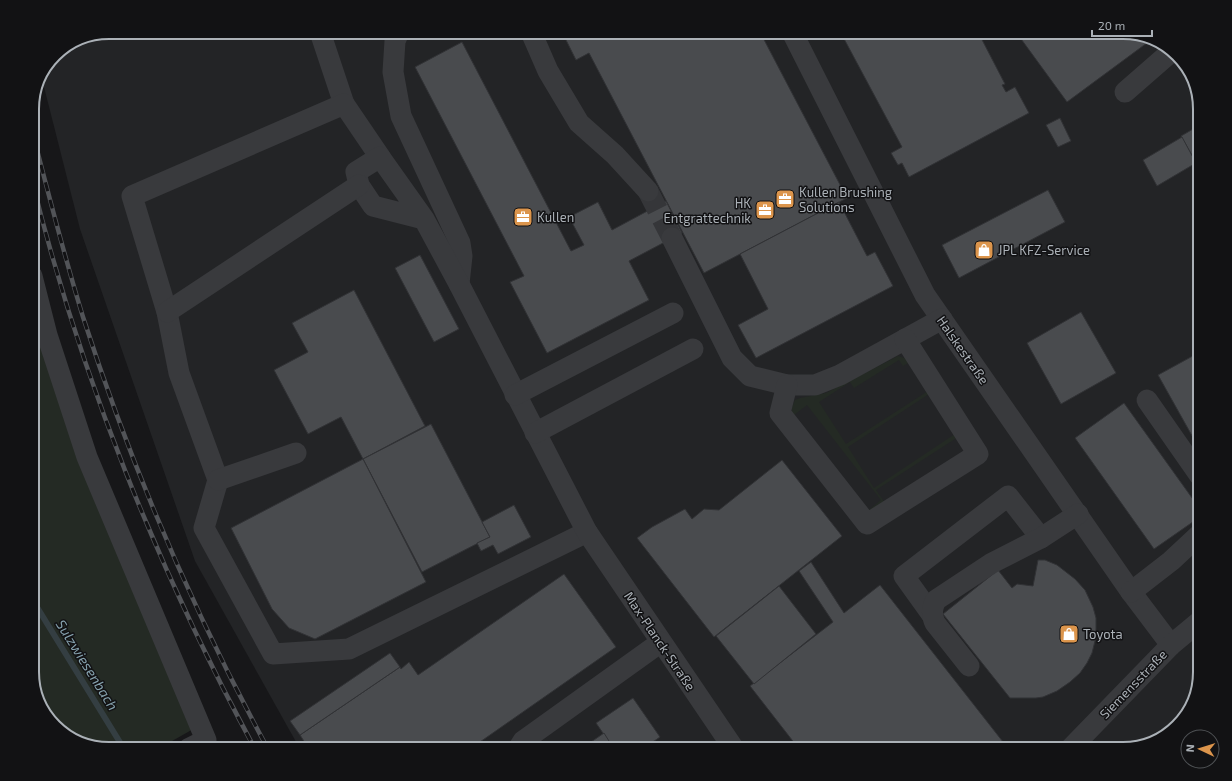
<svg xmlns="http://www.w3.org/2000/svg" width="1232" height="781" font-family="'Exo 2',sans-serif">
<rect width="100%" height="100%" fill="#171719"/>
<polygon fill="#232426" points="109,32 1123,32 1165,45 1190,71 1200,109 1200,672 1187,714 1161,739 1123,749 300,749 195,561 80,229 41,75 55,54 80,38"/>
<g fill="#242a24">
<polygon points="48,341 202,724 158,749 109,749 67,736 42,711 32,677 32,353"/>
<polygon points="898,356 907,359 908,363 903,366 899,360 854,388 850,382 819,402 846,444 928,391 929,394 848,447 874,488 955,434 958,437 876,490 885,503 872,511 869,510 881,500 807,405 794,415 792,412 792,407 795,400 800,398 826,393"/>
</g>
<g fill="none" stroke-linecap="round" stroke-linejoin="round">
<polyline stroke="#343e42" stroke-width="6" points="32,599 121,744"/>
</g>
<g fill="#494b4e" stroke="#313235">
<polygon points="562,32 760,32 847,198 704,273 589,53 576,60"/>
<polygon points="847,32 978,32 1005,84 1002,85 1006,92 1015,87 1029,113 909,177 902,163 898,165 891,153 902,147 842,35"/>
<polygon points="1016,32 1123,32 1151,40 1067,102"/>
<polygon points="462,42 571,251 584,245 569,217 598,202 612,230 666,201 682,233 629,261 649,300 547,353 510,282 524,276 415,67"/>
<polygon points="1060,118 1071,141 1058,147 1046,125"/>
<polygon points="1200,125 1200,164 1198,166 1181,136"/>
<polygon points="1182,137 1196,163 1157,186 1143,160"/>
<polygon points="1048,190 1065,222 959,278 942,245"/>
<polygon points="839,202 867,256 875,252 893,286 756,358 738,325 768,309 740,254"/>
<polygon points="420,255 459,329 434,342 395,268"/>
<polygon points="354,290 425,426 363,459 341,417 308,434 274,370 308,352 292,323"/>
<polygon points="1081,312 1116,373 1061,404 1027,343"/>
<polygon points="1200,352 1200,450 1158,375"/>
<polygon points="1124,403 1200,509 1200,517 1154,549 1075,438"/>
<polygon points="431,424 490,537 422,572 363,459"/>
<polygon points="363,459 426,582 315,639 289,628 272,609 231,528"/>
<polygon points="782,460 842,536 714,637 637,538 652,527 685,509 692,519 704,509 719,510"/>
<polygon points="514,505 531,537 498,554 493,545 481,551 477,543 490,537 482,522"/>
<polygon points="1038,560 1045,560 1057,565 1075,579 1085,590 1093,607 1096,618 1096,629 1095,641 1092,653 1087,663 1080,673 1070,682 1057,691 1043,697 1036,698 1010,698 943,614 998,570 1012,588 1017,584 1033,586"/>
<polygon points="811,562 844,613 880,585 1007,747 1005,749 799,749 750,686 833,622 799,571"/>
<polygon points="564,574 616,647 470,749 309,749 300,735 400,667 401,669 409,662 418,675"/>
<polygon points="779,586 816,634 754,684 716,636"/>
<polygon points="390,653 400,667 300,735 290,721"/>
<polygon points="633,698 660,737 643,749 614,749 596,723"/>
<polygon points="604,733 614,749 581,749"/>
<polygon points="654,741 660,749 643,749"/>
</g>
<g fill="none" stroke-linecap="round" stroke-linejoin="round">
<polyline stroke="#353639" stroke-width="21" stroke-dasharray="21 10" stroke-linecap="butt" points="648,191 672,238"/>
<g stroke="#393a3d" stroke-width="21">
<polyline points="320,32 344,104"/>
<polyline points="399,32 395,41 393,72 401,116 460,243 462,256 459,284"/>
<polyline points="531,32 548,71 579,123 615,155 648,191"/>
<polyline points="792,32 925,295 1131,592 1171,645"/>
<polyline points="1125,92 1172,51"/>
<polyline points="380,157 344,104 132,196 167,312 179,373 218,480 204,528 273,654 349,649 587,532"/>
<polyline points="424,219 373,206 359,185 356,172 380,157 424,219 459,284 587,532 734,749"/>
<polyline points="672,238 732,358 750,376 787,385 815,385 840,375 942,319"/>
<polyline points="32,276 47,335 87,457 206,740 188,749"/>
<polyline points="167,312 359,185"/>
<polyline points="787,385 780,413 867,524 978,454 905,339"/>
<polyline points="515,395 673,313"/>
<polyline points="1147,400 1200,476"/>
<polyline points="535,433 693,349"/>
<polyline points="218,480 296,453"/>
<polyline points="1131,592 1171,561 1200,534"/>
<polyline points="932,615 904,576 1008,496 1041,538"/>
<path d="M969 666 935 623C931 614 932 608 936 600L992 563 1041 538 1078 514"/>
<polyline points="518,749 523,741 661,642"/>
<polyline points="1070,749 1171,645 1200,621"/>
</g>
<g stroke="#525458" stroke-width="4.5">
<g id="rail">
<path d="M32 130C48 193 64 255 83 317 131 466 193 611 268 749"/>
<path d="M32 180C80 376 159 572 255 749"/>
</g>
</g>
<use href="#rail" stroke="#121214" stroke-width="3" stroke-dasharray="9" stroke-linecap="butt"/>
</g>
<defs>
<g id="office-square" transform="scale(1)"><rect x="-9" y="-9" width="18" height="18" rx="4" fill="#dc954c" stroke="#121214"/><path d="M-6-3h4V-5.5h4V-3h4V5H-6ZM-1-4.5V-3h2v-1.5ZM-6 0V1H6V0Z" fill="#fff"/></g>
<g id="shop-square" transform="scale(1)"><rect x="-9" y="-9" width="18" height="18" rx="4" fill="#dc954c" stroke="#121214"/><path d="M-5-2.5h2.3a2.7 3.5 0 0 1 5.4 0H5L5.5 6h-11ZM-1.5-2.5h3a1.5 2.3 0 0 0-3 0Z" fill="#fff"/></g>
</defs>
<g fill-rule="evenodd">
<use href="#office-square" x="785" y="199"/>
<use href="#office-square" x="765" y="210"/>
<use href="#office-square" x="523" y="217"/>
<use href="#shop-square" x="984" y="250"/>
<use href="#shop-square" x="1069" y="634"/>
</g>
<g text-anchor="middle" stroke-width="3" stroke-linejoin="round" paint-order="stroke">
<g font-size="13" fill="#abb1b7" stroke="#121214" text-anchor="start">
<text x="799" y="197">Kullen Brushing<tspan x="799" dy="15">Solutions</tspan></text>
<text x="751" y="208" text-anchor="end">HK<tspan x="751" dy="15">Entgrattechnik</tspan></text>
<text x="537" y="222">Kullen</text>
<text x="998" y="255">JPL KFZ-Service</text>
<text x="1083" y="639">Toyota</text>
</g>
<g font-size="13" fill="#abb1b7" stroke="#121214">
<text transform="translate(963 350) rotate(55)" y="5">Halskestraße</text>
<text transform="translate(660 641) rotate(56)" y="5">Max-Planck-Straße</text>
<text transform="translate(1133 684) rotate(-46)" y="5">Siemensstraße</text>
</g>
<g font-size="14" font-style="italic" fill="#86a2ae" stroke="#121214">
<text transform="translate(87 665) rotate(58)" y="5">Sulzwiesenbach</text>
</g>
</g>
<path d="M0 0H1232V781H0ZM109 39H1123A70 70 0 0 1 1193 109V672A70 70 0 0 1 1123 742H109A70 70 0 0 1 39 672V109A70 70 0 0 1 109 39Z" fill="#121214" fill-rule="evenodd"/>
<path fill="none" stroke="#abb1b7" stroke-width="2" d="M109 39H1123A70 70 0 0 1 1193 109V672A70 70 0 0 1 1123 742H109A70 70 0 0 1 39 672V109A70 70 0 0 1 109 39Z"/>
<g transform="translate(1200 749) rotate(274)"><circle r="19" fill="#121214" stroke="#4f5255"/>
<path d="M0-3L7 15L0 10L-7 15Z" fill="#dc954c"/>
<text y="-6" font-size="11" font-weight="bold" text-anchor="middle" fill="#abb1b7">N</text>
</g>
<path d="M1092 30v6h60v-6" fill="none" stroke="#abb1b7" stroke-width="2"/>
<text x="1098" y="30" font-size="12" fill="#abb1b7" stroke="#121214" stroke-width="3" paint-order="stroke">20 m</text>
</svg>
